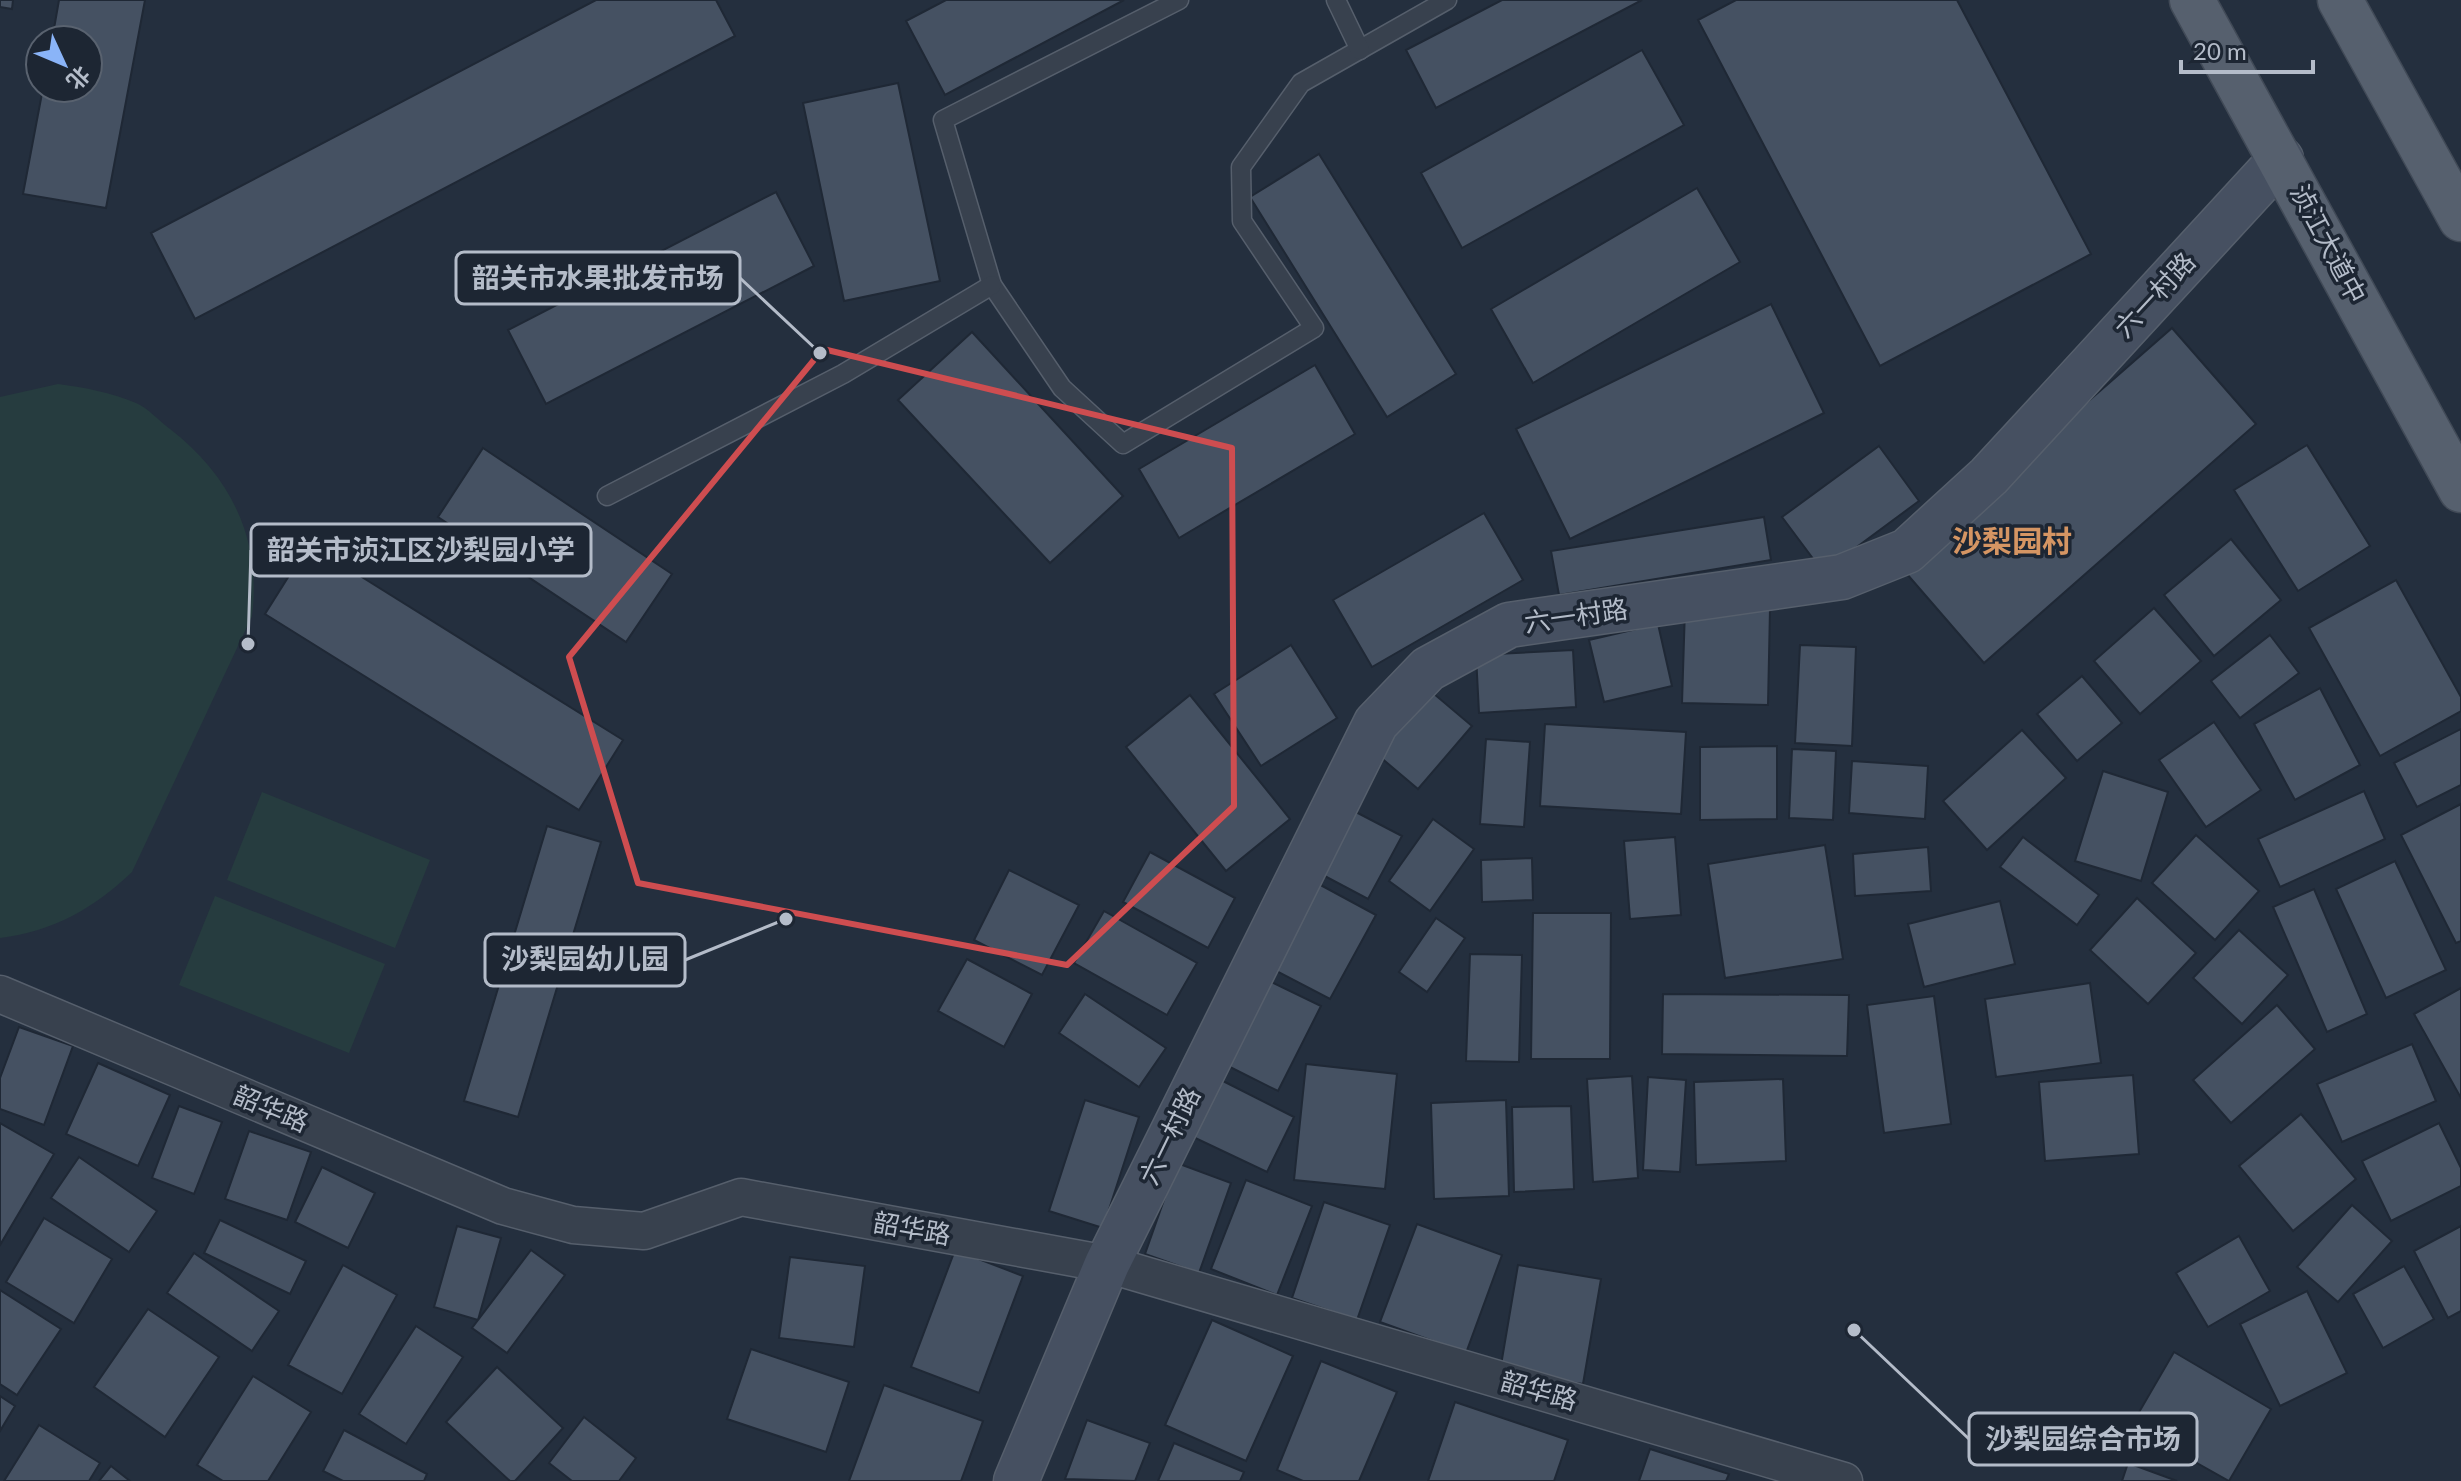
<svg xmlns="http://www.w3.org/2000/svg" width="2461" height="1481" font-family="Lato,'Noto Sans SC',sans-serif">
<rect width="100%" height="100%" fill="#242f3e"/>
<g fill="#263c3f">
<path d="M58 384C86 388 110 392 136 403 148 408 159 421 170 429 230 475 262 539 252 616L132 872C93 909 54 931 0 938V397Z"/>
<polygon points="262,792 430,860 395,948 227,880"/>
<polygon points="215,896 385,964 349,1053 179,985"/>
</g>
<g fill="#455162" stroke="#1f2835" stroke-width="2">
<polygon points="0,0 13,0 12,9 0,7"/>
<polygon points="59,0 145,0 106,208 23,194 43,88 88,88 88,40 52,40"/>
<polygon points="596,0 716,0 735,36 195,319 151,233"/>
<polygon points="946,0 1124,0 945,95 906,21"/>
<polygon points="1502,0 1642,0 1436,108 1406,50"/>
<polygon points="1736,0 1957,0 2091,254 1880,366 1698,20"/>
<polygon points="1642,50 1684,125 1462,248 1421,173"/>
<polygon points="898,83 940,281 844,301 803,103"/>
<polygon points="1319,154 1456,374 1387,417 1250,197"/>
<polygon points="1697,188 1740,262 1533,383 1491,309"/>
<polygon points="776,192 814,266 546,404 508,330"/>
<polygon points="1771,304 1824,413 1570,539 1516,429"/>
<polygon points="2172,328 2256,424 1984,663 1900,566"/>
<polygon points="972,332 1123,496 1050,563 898,400"/>
<polygon points="1315,365 1355,434 1179,538 1139,469"/>
<polygon points="2307,445 2370,546 2298,591 2234,490"/>
<polygon points="1879,446 1919,501 1823,572 1782,517"/>
<polygon points="483,448 672,574 626,642 438,517"/>
<polygon points="1484,513 1523,580 1372,667 1333,600"/>
<polygon points="1764,517 1771,560 1559,595 1551,551"/>
<polygon points="2231,539 2281,600 2214,656 2164,595"/>
<polygon points="309,544 623,740 579,810 265,614"/>
<polygon points="2396,580 2461,697 2461,711 2380,756 2309,628"/>
<polygon points="1685,608 1770,609 1768,705 1682,703"/>
<polygon points="2154,608 2201,661 2140,714 2094,661"/>
<polygon points="1658,624 1672,686 1604,702 1589,640"/>
<polygon points="2270,635 2299,673 2240,718 2211,681"/>
<polygon points="1291,645 1337,718 1261,766 1214,694"/>
<polygon points="1800,645 1856,647 1852,746 1795,743"/>
<polygon points="1573,650 1576,707 1479,713 1476,655"/>
<polygon points="2082,676 2122,723 2077,761 2037,714"/>
<polygon points="1427,688 1472,726 1418,789 1373,751"/>
<polygon points="2320,688 2360,765 2295,800 2254,724"/>
<polygon points="1190,695 1290,819 1226,871 1126,747"/>
<polygon points="2214,722 2261,790 2206,827 2159,760"/>
<polygon points="1545,724 1686,732 1681,814 1540,806"/>
<polygon points="2461,729 2461,785 2417,807 2394,763"/>
<polygon points="2022,730 2066,778 1987,850 1943,801"/>
<polygon points="1486,739 1530,742 1524,827 1480,824"/>
<polygon points="1777,746 1777,819 1700,820 1700,747"/>
<polygon points="1792,749 1836,751 1833,820 1789,818"/>
<polygon points="1852,761 1928,766 1925,819 1849,813"/>
<polygon points="2103,771 2168,792 2141,881 2075,861"/>
<polygon points="2364,791 2385,839 2280,887 2258,839"/>
<polygon points="2461,804 2461,941 2456,943 2401,835"/>
<polygon points="1352,810 1402,836 1368,899 1319,873"/>
<polygon points="1433,819 1474,849 1430,911 1389,881"/>
<polygon points="547,826 601,842 518,1117 464,1101"/>
<polygon points="2196,835 2259,891 2215,940 2152,883"/>
<polygon points="1675,837 1681,915 1630,919 1624,841"/>
<polygon points="2023,837 2099,895 2077,925 2000,867"/>
<polygon points="1825,845 1843,959 1725,978 1708,864"/>
<polygon points="1928,847 1931,891 1855,896 1853,854"/>
<polygon points="1150,852 1235,898 1208,948 1123,902"/>
<polygon points="1532,858 1533,900 1482,902 1481,860"/>
<polygon points="2395,861 2446,970 2386,998 2336,889"/>
<polygon points="1009,870 1079,905 1042,975 974,940"/>
<polygon points="1315,882 1376,915 1330,999 1269,967"/>
<polygon points="2314,889 2367,1014 2327,1032 2273,907"/>
<polygon points="2137,898 2196,953 2148,1004 2090,950"/>
<polygon points="2000,901 2015,964 1924,987 1908,924"/>
<polygon points="1104,911 1197,963 1167,1015 1074,963"/>
<polygon points="1533,913 1611,913 1610,1059 1531,1059"/>
<polygon points="1436,918 1465,938 1427,992 1399,972"/>
<polygon points="2239,930 2288,975 2242,1024 2193,978"/>
<polygon points="1470,954 1522,955 1519,1062 1466,1061"/>
<polygon points="967,959 1032,994 1004,1047 938,1011"/>
<polygon points="1267,980 1321,1006 1278,1091 1224,1064"/>
<polygon points="2090,983 2101,1063 1996,1077 1985,999"/>
<polygon points="2461,988 2461,1098 2414,1014"/>
<polygon points="1085,994 1166,1048 1139,1087 1059,1033"/>
<polygon points="1663,994 1849,995 1847,1056 1662,1054"/>
<polygon points="1934,996 1951,1124 1884,1133 1867,1005"/>
<polygon points="2277,1005 2315,1049 2231,1123 2193,1080"/>
<polygon points="19,1027 73,1046 44,1125 0,1109 0,1078"/>
<polygon points="2412,1044 2436,1101 2342,1142 2317,1084"/>
<polygon points="98,1063 170,1095 138,1166 66,1134"/>
<polygon points="1306,1064 1397,1074 1385,1189 1294,1180"/>
<polygon points="2133,1075 2139,1154 2045,1161 2039,1082"/>
<polygon points="1632,1076 1638,1178 1593,1182 1587,1079"/>
<polygon points="1648,1077 1686,1080 1680,1172 1643,1170"/>
<polygon points="1219,1079 1294,1117 1267,1172 1191,1136"/>
<polygon points="1783,1079 1786,1161 1696,1165 1694,1082"/>
<polygon points="1085,1100 1139,1117 1103,1228 1049,1211"/>
<polygon points="1506,1100 1509,1196 1434,1199 1431,1103"/>
<polygon points="179,1106 222,1122 194,1194 152,1178"/>
<polygon points="1571,1106 1574,1189 1514,1192 1512,1107"/>
<polygon points="2301,1114 2356,1179 2293,1231 2239,1166"/>
<polygon points="0,1123 54,1154 0,1245"/>
<polygon points="2439,1123 2461,1168 2461,1186 2391,1221 2362,1161"/>
<polygon points="249,1131 311,1152 287,1220 225,1199"/>
<polygon points="79,1157 157,1211 129,1252 51,1198"/>
<polygon points="1177,1163 1231,1183 1199,1273 1145,1254"/>
<polygon points="322,1167 375,1193 348,1248 295,1222"/>
<polygon points="1246,1180 1312,1206 1277,1295 1211,1269"/>
<polygon points="1324,1202 1390,1225 1357,1320 1292,1298"/>
<polygon points="2352,1205 2392,1241 2338,1302 2297,1267"/>
<polygon points="44,1218 112,1259 74,1323 6,1282"/>
<polygon points="220,1220 306,1261 290,1294 204,1253"/>
<polygon points="1417,1224 1502,1255 1466,1353 1380,1322"/>
<polygon points="457,1226 501,1238 478,1320 434,1307"/>
<polygon points="2461,1226 2461,1311 2448,1318 2414,1251"/>
<polygon points="2239,1236 2270,1291 2208,1327 2176,1273"/>
<polygon points="531,1250 565,1275 507,1353 472,1328"/>
<polygon points="955,1250 1023,1276 979,1393 911,1367"/>
<polygon points="194,1253 279,1311 252,1351 167,1293"/>
<polygon points="790,1257 865,1266 854,1347 779,1338"/>
<polygon points="343,1265 397,1295 342,1394 288,1365"/>
<polygon points="1518,1265 1601,1279 1583,1384 1500,1371"/>
<polygon points="2404,1266 2434,1319 2383,1348 2353,1294"/>
<polygon points="0,1290 61,1329 17,1395 0,1384"/>
<polygon points="2307,1291 2347,1373 2280,1406 2240,1324"/>
<polygon points="148,1309 219,1357 165,1437 94,1387"/>
<polygon points="1212,1320 1293,1356 1246,1461 1165,1425"/>
<polygon points="416,1326 463,1357 406,1444 359,1414"/>
<polygon points="751,1349 849,1382 826,1452 727,1419"/>
<polygon points="2174,1352 2271,1409 2229,1481 2131,1426"/>
<polygon points="1321,1361 1397,1392 1359,1481 1303,1481 1277,1470"/>
<polygon points="497,1367 563,1428 515,1481 510,1481 446,1422"/>
<polygon points="253,1376 311,1412 268,1481 223,1481 197,1465"/>
<polygon points="884,1385 983,1421 961,1481 849,1481"/>
<polygon points="0,1396 15,1406 0,1431"/>
<polygon points="1455,1402 1568,1440 1554,1481 1428,1481"/>
<polygon points="584,1417 636,1458 619,1481 572,1481 549,1463"/>
<polygon points="1087,1420 1150,1443 1135,1481 1065,1479"/>
<polygon points="39,1425 100,1463 89,1481 4,1481"/>
<polygon points="344,1430 427,1474 424,1481 343,1481 323,1471"/>
<polygon points="1174,1443 1244,1472 1240,1481 1158,1481"/>
<polygon points="1650,1449 1729,1474 1726,1481 1639,1481"/>
<polygon points="2128,1463 2177,1481 2122,1481"/>
<polygon points="111,1466 130,1481 99,1481"/>
</g>
<g fill="none" stroke-linecap="round" stroke-linejoin="round">
<g stroke="#565f6c" stroke-width="21">
<g id="lane">
<polyline points="1179,0 943,120 992,285 1062,388 1123,444 1314,328 1242,221 1241,167 1301,83 1447,0"/>
<polyline points="1336,0 1360,50"/>
<polyline points="607,496 843,374 992,285"/>
</g>
</g>
<g stroke="#565f6c" stroke-width="39">
<polyline id="street" points="0,994 503,1206 573,1225 644,1231 741,1197 1107,1264 1844,1481"/>
</g>
<g stroke="#565f6c" stroke-width="47">
<polyline id="secondary" points="1016,1481 1107,1264 1376,723 1428,669 1509,625 1842,577 1907,551 1989,476 2281,159"/>
</g>
<g stroke="#414a57" stroke-width="47">
<g id="primary">
<polyline points="2192,0 2461,490"/>
<polyline points="2340,0 2461,219"/>
</g>
</g>
<use href="#lane" stroke="#38414e" stroke-width="18"/>
<use href="#street" stroke="#38414e" stroke-width="36"/>
<use href="#secondary" stroke="#465061" stroke-width="44"/>
<use href="#primary" stroke="#56606e" stroke-width="44"/>
</g>
<path fill="none" stroke="#ce4d50" stroke-width="6" stroke-linejoin="round" d="M823 349 1232 448 1234 806 1067 965 638 883 569 657Z"/>
<g text-anchor="middle" stroke-width="7" stroke-linejoin="round" paint-order="stroke">
<g font-size="26" fill="#b4bcc9" stroke="#1d2633">
<text transform="translate(2328 244) rotate(62)" y="9">浈江大道中</text>
<text transform="translate(2155 295) rotate(-47)" y="9">六一村路</text>
<text transform="translate(1576 616) rotate(-8)" y="9">六一村路</text>
<text transform="translate(271 1109) rotate(23)" y="9">韶华路</text>
<text transform="translate(1170 1136) rotate(-64)" y="9">六一村路</text>
<text transform="translate(912 1229) rotate(10)" y="9">韶华路</text>
<text transform="translate(1539 1391) rotate(16)" y="9">韶华路</text>
</g>
<g font-size="30" font-weight="bold" fill="#d59563" stroke="#1d2633">
<text x="2012" y="552">沙梨园村</text>
</g>
</g>
<path fill="none" stroke="#b4bcc9" stroke-width="3" d="M820 353L740 278M248 644L251 550M786 919L685 960M1854 1330L1969 1439"/>
<g fill="#b4bcc9" stroke="#1d2633" stroke-width="3">
<circle cx="820" cy="353" r="8"/>
<circle cx="248" cy="644" r="8"/>
<circle cx="786" cy="919" r="8"/>
<circle cx="1854" cy="1330" r="8"/>
</g>
<g fill="#1d2633" stroke="#b4bcc9" stroke-width="3">
<rect x="456" y="252" width="284" height="52" rx="8"/>
<rect x="251" y="524" width="340" height="52" rx="8"/>
<rect x="485" y="934" width="200" height="52" rx="8"/>
<rect x="1969" y="1413" width="228" height="52" rx="8"/>
</g>
<g font-size="28" text-anchor="middle" font-weight="bold" fill="#b4bcc9">
<text x="598" y="288">韶关市水果批发市场</text>
<text x="421" y="560">韶关市浈江区沙梨园小学</text>
<text x="585" y="969">沙梨园幼儿园</text>
<text x="2083" y="1449">沙梨园综合市场</text>
</g>
<g transform="translate(64 64) rotate(134)"><circle r="38" fill="#1d2633" stroke="#59626f" stroke-width="2"/>
<path d="M0-6L14 30L0 20L-14 30Z" fill="#8ab4f8"/>
<text y="-12" font-size="22" font-weight="bold" text-anchor="middle" fill="#b4bcc9">北</text>
</g>
<path d="M2181 60v12h132v-12" fill="none" stroke="#b4bcc9" stroke-width="4"/>
<text x="2193" y="60" font-size="24" fill="#b4bcc9" stroke="#1d2633" stroke-width="6" paint-order="stroke">20 m</text>
</svg>
